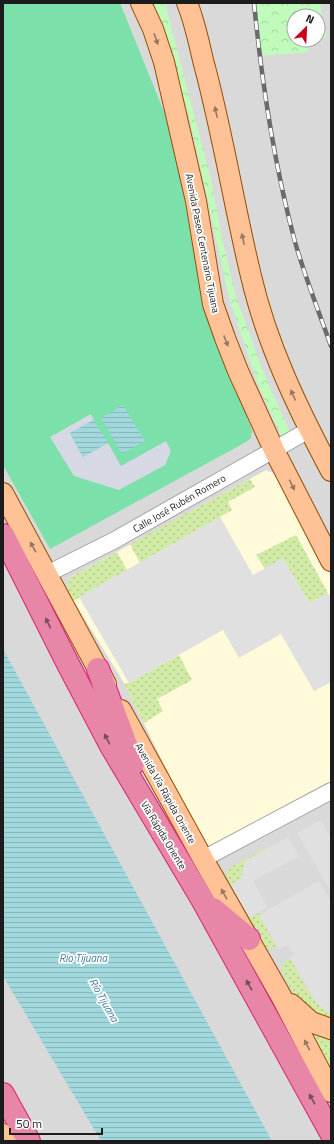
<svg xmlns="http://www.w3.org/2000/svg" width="334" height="1144" font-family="'Titillium Web',sans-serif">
<defs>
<pattern id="grass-dots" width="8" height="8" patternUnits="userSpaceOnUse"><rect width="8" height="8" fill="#d1eaa5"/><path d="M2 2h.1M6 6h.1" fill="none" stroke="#b3c88d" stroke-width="1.8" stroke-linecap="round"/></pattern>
<pattern id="park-crowns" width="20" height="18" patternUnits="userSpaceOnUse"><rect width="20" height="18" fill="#c0fbbc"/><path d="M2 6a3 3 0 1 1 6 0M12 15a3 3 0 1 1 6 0" fill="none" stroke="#a4d7a1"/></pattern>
<pattern id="water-rules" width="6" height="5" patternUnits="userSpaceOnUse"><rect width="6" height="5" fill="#a0d8dd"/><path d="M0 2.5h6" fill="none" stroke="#89b9bd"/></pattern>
</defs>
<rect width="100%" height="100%" fill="#eee8e1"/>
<path fill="#dad9d9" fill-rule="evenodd" d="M3 3H331V1141H3ZM294 16H318V40H294Z"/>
<polygon fill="#fffad9" points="266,470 278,475 331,576 331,783 213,847 204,846 124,683 67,590 69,578"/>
<g fill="url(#grass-dots)">
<polygon points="250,479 255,487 228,502 232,510 140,563 130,544"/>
<polygon points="296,535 328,593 309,603 283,558 265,569 256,555"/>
<polygon points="117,552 127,570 80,597 74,601 67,590 69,578"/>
<polygon points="179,655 192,680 157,699 163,711 144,723 124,683 129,683"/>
<polygon points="264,848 265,850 245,861 241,879 229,886 226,875 227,870"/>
<polygon points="258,913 277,947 267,949 263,946 247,919"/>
<path d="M290 958C301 977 310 1002 331 1013V1022L313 1015 295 997 282 972 284 962Z"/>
<polygon points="305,1028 331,1037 331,1074"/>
</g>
<g fill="url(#park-crowns)">
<polygon points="153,3 165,3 211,180 221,233 235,294 264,374 290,432 281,436 257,382 229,297 189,117 169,48"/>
<polygon points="254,3 321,3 321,12 327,38 318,39 318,16 294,16 294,40 310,40 308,52 259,56"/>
</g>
<polygon fill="#7ce0ab" points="3,3 120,3 164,112 172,138 206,306 252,431 251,438 246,442 50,549 3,465"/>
<g fill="#e0e0e0">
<polygon points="220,517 253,575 283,558 309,603 328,593 331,599 331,682 314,691 281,634 239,658 223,630 129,683 79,597"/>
<polygon points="321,820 331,838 331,892 297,833"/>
<polygon points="288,837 299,856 253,881 267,907 247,919 229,886 241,878 245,861"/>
<polygon points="319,881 331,902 331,1013 323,1009 315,1001 290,958 295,955 287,945 279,950 259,915"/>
</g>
<polygon fill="#d6d8e4" points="91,414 94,420 70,433 83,457 108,443 121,466 166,441 171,451 165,465 119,490 74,476 50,437"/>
<g fill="url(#water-rules)">
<polygon points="123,405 145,441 122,454 101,418"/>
<polygon points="94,420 108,443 83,457 70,433"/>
<polygon points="3,649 272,1141 101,1141 3,976"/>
</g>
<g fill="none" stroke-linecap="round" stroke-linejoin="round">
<g stroke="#a3a3a3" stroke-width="18">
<g id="minor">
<polyline points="47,574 113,541 309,430"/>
<polyline points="203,859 331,791"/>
</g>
</g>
<g stroke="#944e00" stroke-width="22">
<g id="major">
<polyline points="141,3 153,29 164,62 196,201 213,304 225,338 238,371 274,450 331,561"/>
<path d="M187 3C195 22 199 44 204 64 223 134 234 206 251 276 267 345 298 409 331 471"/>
<polyline points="3,493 106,684"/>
<polyline points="121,710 203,859 281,996 331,1092"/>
<polyline points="291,1004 311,1022 331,1029"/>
<polyline points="3,1134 7,1141"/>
</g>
</g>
<g stroke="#dc1f7b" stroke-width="24">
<g id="highway">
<polyline points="3,535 69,666 111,746 203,901 331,1133"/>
<polyline points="98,669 133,764"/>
<polyline points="213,909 249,939"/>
<polyline points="3,1094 29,1141"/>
</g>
</g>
<use href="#minor" stroke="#fff" stroke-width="16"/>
<use href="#major" stroke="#fec296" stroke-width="20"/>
<use href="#highway" stroke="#e886a7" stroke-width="22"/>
<g stroke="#6a6a6a" stroke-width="4.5">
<path id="rail" d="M254 3C262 84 274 164 295 242 305 277 319 312 331 346"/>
</g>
<use href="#rail" stroke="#fff" stroke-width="3" stroke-dasharray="9" stroke-linecap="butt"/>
</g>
<defs><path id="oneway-solid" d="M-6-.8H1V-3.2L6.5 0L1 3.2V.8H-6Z"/></defs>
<g fill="#98775f">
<use href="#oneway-solid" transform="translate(156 39) rotate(71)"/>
<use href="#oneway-solid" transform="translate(216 112) rotate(-102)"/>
<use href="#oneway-solid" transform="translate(243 239) rotate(-102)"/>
<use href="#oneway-solid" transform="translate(226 341) rotate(69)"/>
<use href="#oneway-solid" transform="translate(293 395) rotate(-114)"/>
<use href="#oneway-solid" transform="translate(292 485) rotate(63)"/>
<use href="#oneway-solid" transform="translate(33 547) rotate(-119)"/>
<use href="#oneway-solid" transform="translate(224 894) rotate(-119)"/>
<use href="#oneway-solid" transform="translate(307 1045) rotate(-117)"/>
</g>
<g fill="#784c5b">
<use href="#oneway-solid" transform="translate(48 623) rotate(-116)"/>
<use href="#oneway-solid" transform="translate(107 739) rotate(-118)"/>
<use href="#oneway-solid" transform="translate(249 985) rotate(-119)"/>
<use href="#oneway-solid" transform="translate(312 1099) rotate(-119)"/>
</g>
<g text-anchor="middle" stroke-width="3.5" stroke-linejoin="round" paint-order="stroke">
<g font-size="10" fill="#1c1c1c" stroke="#fff">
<text transform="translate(203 243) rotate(79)" y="4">Avenida Paseo Centenario Tijuana</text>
<text transform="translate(179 503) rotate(-30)" y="4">Calle José Rubén Romero</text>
<text transform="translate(166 793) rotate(61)" y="4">Avenida Vía Rápida Oriente</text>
<text transform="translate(164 835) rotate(59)" y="4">Vía Rápida Oriente</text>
</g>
<g font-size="11" font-style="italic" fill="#427d9e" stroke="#fff">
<text x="83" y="962">Rio Tijuana</text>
<text transform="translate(104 1000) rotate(61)" y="4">Río Tijuana</text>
</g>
</g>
<rect width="334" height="1144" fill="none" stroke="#1c1c1c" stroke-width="8"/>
<g transform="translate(306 28) rotate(24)"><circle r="19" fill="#ffffff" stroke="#a4a4a4"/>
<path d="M0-3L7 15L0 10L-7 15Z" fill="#c8001d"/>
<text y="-6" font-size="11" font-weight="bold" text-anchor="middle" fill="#1c1c1c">N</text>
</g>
<path d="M10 1128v6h92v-6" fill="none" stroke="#1c1c1c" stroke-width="2"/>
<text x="16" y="1128" font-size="12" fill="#1c1c1c" stroke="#ffffff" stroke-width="3" paint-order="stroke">50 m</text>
</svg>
